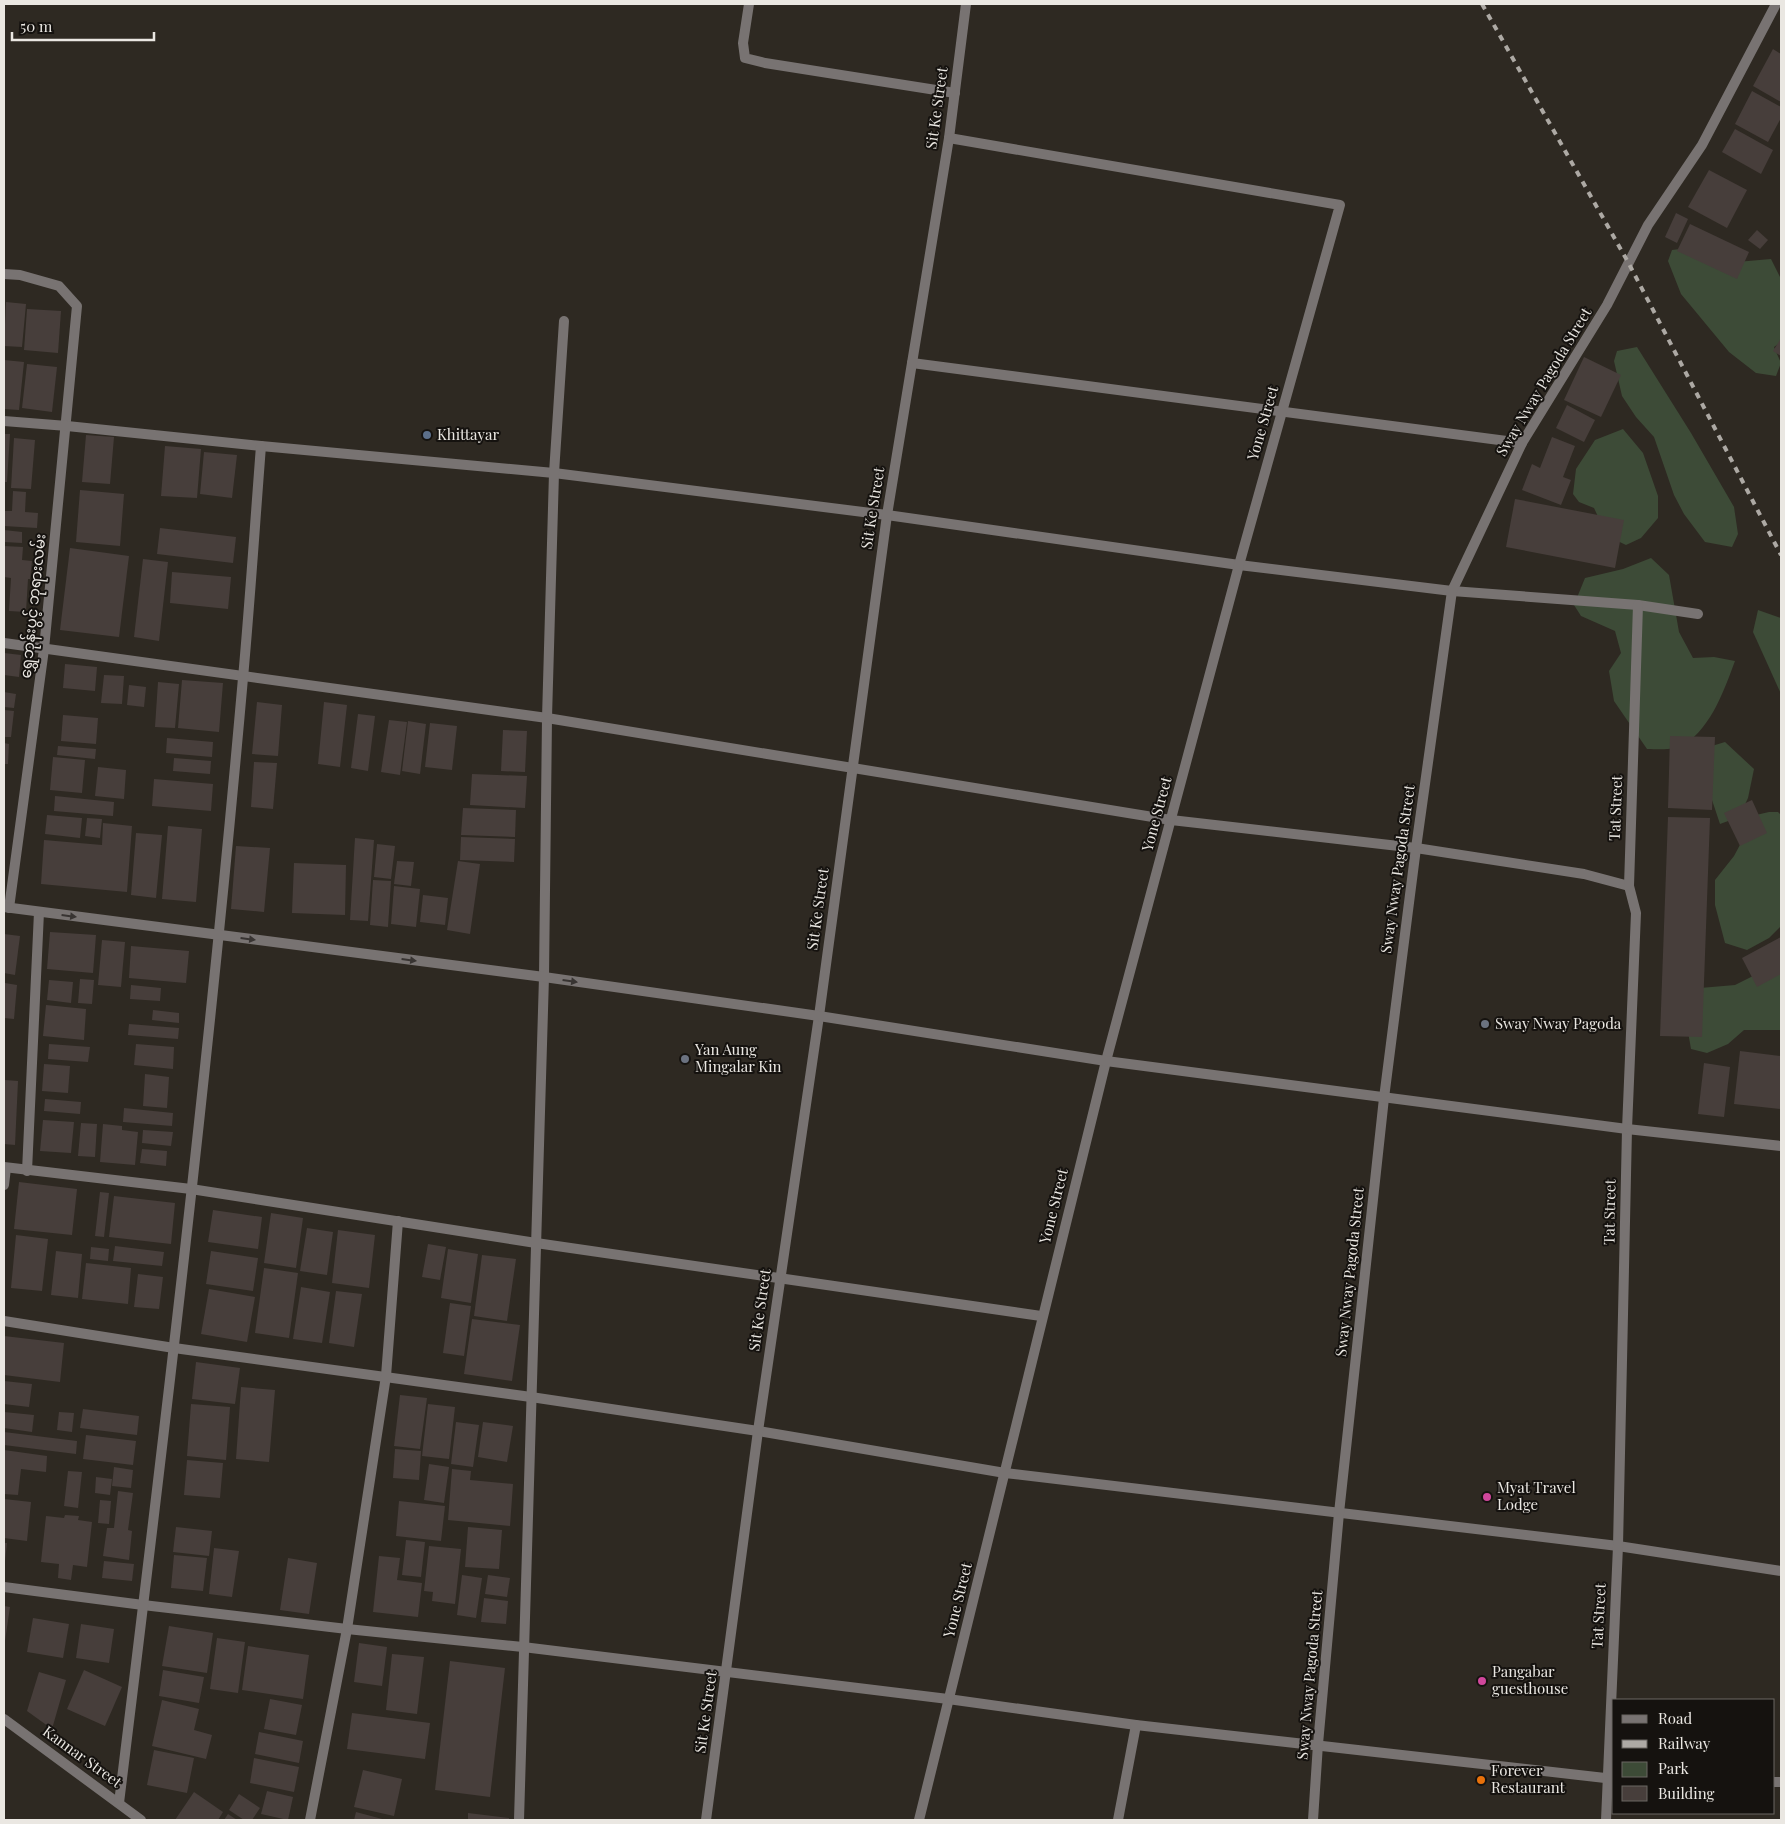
<svg xmlns="http://www.w3.org/2000/svg" width="1785" height="1824" font-family="'Playfair Display','Noto Sans Myanmar',serif">
<rect width="100%" height="100%" fill="#2e2922"/>
<g fill="#3d4b37">
<polygon points="1688,248 1725,263 1771,259 1781,279 1781,342 1774,347 1781,363 1776,376 1756,373 1729,352 1681,294 1668,261 1672,250"/>
<polygon points="1637,347 1691,433 1734,507 1738,534 1732,547 1705,542 1684,514 1674,495 1654,437 1636,417 1622,396 1614,361 1617,351"/>
<polygon points="1623,429 1643,453 1658,496 1658,518 1641,538 1626,545 1607,536 1594,508 1579,502 1573,494 1576,469 1595,440"/>
<path d="M1651 558 1669 575 1679 632 1693 658 1714 657 1735 661C1724 690 1712 726 1685 744 1675 751 1658 749 1647 749L1614 701 1609 671 1621 653 1615 631 1581 616 1574 605 1585 578 1623 569Z"/>
<polygon points="1758,610 1781,618 1781,694 1753,632"/>
<polygon points="1725,742 1754,769 1748,798 1739,817 1720,824 1709,791 1702,749"/>
<polygon points="1769,812 1778,812 1781,815 1781,926 1769,938 1747,950 1725,943 1715,905 1715,880 1734,856 1756,815"/>
<polygon points="1781,946 1781,1030 1744,1030 1728,1044 1707,1053 1691,1049 1687,1026 1700,988 1735,985 1755,975"/>
</g>
<g fill="#473e3b">
<polygon points="1773,49 1781,54 1781,102 1753,86"/>
<polygon points="1752,91 1781,107 1781,118 1768,142 1735,124"/>
<polygon points="1735,129 1773,150 1761,174 1722,152"/>
<polygon points="1709,170 1747,190 1727,228 1688,207"/>
<polygon points="1676,213 1688,219 1677,243 1665,237"/>
<polygon points="1690,224 1749,252 1737,279 1677,251"/>
<polygon points="1757,230 1768,240 1760,249 1748,240"/>
<polygon points="6,302 26,304 22,347 4,346"/>
<polygon points="27,309 61,311 58,353 24,350"/>
<polygon points="1781,338 1781,356 1773,351"/>
<polygon points="1584,357 1621,375 1601,417 1564,400"/>
<polygon points="4,360 24,362 19,410 4,409"/>
<polygon points="27,364 57,367 52,412 22,408"/>
<polygon points="1567,405 1595,420 1584,442 1556,428"/>
<polygon points="4,434 10,434 7,482 4,482"/>
<polygon points="86,435 114,437 110,484 82,482"/>
<polygon points="1552,437 1575,446 1563,477 1571,480 1561,505 1522,490 1532,464 1540,468"/>
<polygon points="14,438 35,440 31,489 11,488"/>
<polygon points="165,446 201,449 197,498 161,496"/>
<polygon points="204,452 237,455 232,498 200,494"/>
<polygon points="80,490 124,494 120,546 76,542"/>
<polygon points="13,491 26,492 25,512 38,513 37,528 4,526 4,511 12,511"/>
<polygon points="1515,499 1624,520 1615,568 1506,547"/>
<polygon points="160,528 236,537 233,563 157,554"/>
<polygon points="4,530 22,532 22,543 4,542"/>
<polygon points="4,546 23,547 22,560 32,561 30,579 28,579 26,612 9,611 11,578 4,577"/>
<polygon points="70,548 129,556 119,637 60,630"/>
<polygon points="143,559 168,562 159,641 134,637"/>
<polygon points="172,572 231,577 228,609 170,603"/>
<polygon points="4,653 21,655 19,677 4,675"/>
<polygon points="65,664 97,667 95,691 63,688"/>
<polygon points="104,675 124,676 122,704 101,703"/>
<polygon points="182,680 223,683 219,732 178,728"/>
<polygon points="158,682 179,684 175,728 155,727"/>
<polygon points="129,685 146,687 144,707 127,705"/>
<polygon points="4,692 16,694 14,708 4,707"/>
<polygon points="257,702 282,705 278,756 252,754"/>
<polygon points="324,702 347,705 340,767 318,764"/>
<polygon points="4,710 14,711 11,737 4,737"/>
<polygon points="358,714 375,716 368,771 351,768"/>
<polygon points="63,715 98,718 96,744 61,741"/>
<polygon points="389,720 407,722 400,775 381,772"/>
<polygon points="408,721 426,724 420,774 402,771"/>
<polygon points="430,723 457,726 452,770 425,767"/>
<polygon points="503,730 527,731 525,772 501,771"/>
<polygon points="1670,736 1715,737 1712,810 1668,808"/>
<polygon points="167,738 213,742 212,757 166,753"/>
<polygon points="4,743 9,744 8,764 4,764"/>
<polygon points="58,746 96,749 95,759 57,755"/>
<polygon points="53,757 85,760 82,793 50,790"/>
<polygon points="174,758 211,761 210,774 173,771"/>
<polygon points="254,762 277,763 273,809 251,807"/>
<polygon points="98,767 126,770 124,799 95,796"/>
<polygon points="472,774 527,776 525,808 470,805"/>
<polygon points="154,779 213,784 211,811 152,806"/>
<polygon points="55,796 114,802 113,816 54,811"/>
<polygon points="1752,800 1767,833 1740,846 1724,813"/>
<polygon points="463,808 516,810 515,837 461,835"/>
<polygon points="47,815 82,818 80,838 45,834"/>
<polygon points="1668,817 1710,818 1702,1037 1660,1036"/>
<polygon points="87,818 102,819 100,838 85,836"/>
<polygon points="103,823 132,826 127,892 41,884 44,840 102,845"/>
<polygon points="168,826 202,829 196,902 162,899"/>
<polygon points="136,833 162,835 156,898 131,895"/>
<polygon points="461,837 515,839 514,862 460,860"/>
<polygon points="355,838 374,840 368,921 350,920"/>
<polygon points="377,844 395,846 391,879 374,877"/>
<polygon points="236,846 270,848 264,912 231,909"/>
<polygon points="397,861 414,862 411,886 394,884"/>
<polygon points="458,861 480,864 470,934 447,930"/>
<polygon points="294,863 346,865 345,915 292,913"/>
<polygon points="373,880 391,881 388,927 370,925"/>
<polygon points="394,886 420,889 416,927 391,924"/>
<polygon points="423,895 448,898 445,925 420,922"/>
<polygon points="50,932 96,935 93,973 47,969"/>
<polygon points="4,934 20,936 15,975 4,973"/>
<polygon points="1781,937 1781,974 1757,987 1742,958"/>
<polygon points="102,940 125,942 121,987 98,985"/>
<polygon points="131,946 189,951 186,983 129,978"/>
<polygon points="80,979 94,980 92,1004 78,1003"/>
<polygon points="49,980 73,982 71,1003 47,1000"/>
<polygon points="5,983 17,985 14,1019 4,1018"/>
<polygon points="131,985 161,988 160,1001 130,999"/>
<polygon points="46,1005 86,1009 84,1040 43,1036"/>
<polygon points="153,1010 179,1013 179,1023 152,1020"/>
<polygon points="129,1024 179,1028 178,1039 128,1035"/>
<polygon points="49,1044 90,1047 88,1062 48,1059"/>
<polygon points="136,1044 174,1047 173,1069 134,1065"/>
<polygon points="1740,1051 1781,1056 1781,1109 1734,1104"/>
<polygon points="1704,1063 1730,1067 1724,1117 1698,1114"/>
<polygon points="44,1064 70,1066 68,1093 42,1091"/>
<polygon points="145,1074 169,1077 167,1108 143,1106"/>
<polygon points="5,1080 18,1081 15,1145 4,1144"/>
<polygon points="45,1099 81,1102 80,1114 44,1111"/>
<polygon points="124,1108 173,1113 172,1126 123,1122"/>
<polygon points="43,1120 74,1122 71,1153 40,1151"/>
<polygon points="81,1123 97,1124 95,1157 78,1156"/>
<polygon points="103,1124 122,1126 122,1130 138,1132 135,1165 100,1162"/>
<polygon points="143,1130 173,1132 171,1146 142,1143"/>
<polygon points="142,1149 167,1151 166,1166 140,1163"/>
<polygon points="19,1182 77,1189 72,1235 14,1229"/>
<polygon points="100,1192 109,1193 104,1237 95,1236"/>
<polygon points="114,1196 175,1203 171,1244 109,1237"/>
<polygon points="213,1210 262,1217 258,1249 208,1242"/>
<polygon points="271,1213 303,1218 296,1268 264,1263"/>
<polygon points="307,1228 333,1232 327,1275 300,1271"/>
<polygon points="338,1230 375,1235 369,1288 332,1283"/>
<polygon points="16,1235 48,1239 42,1291 11,1288"/>
<polygon points="428,1244 446,1247 440,1280 422,1277"/>
<polygon points="115,1246 164,1252 162,1266 113,1261"/>
<polygon points="91,1247 109,1249 108,1261 90,1259"/>
<polygon points="448,1249 478,1254 471,1303 441,1298"/>
<polygon points="56,1251 82,1254 78,1298 51,1295"/>
<polygon points="211,1251 258,1258 253,1291 206,1284"/>
<polygon points="482,1255 516,1259 507,1321 474,1316"/>
<polygon points="86,1263 131,1268 128,1304 82,1299"/>
<polygon points="264,1268 298,1273 289,1338 255,1333"/>
<polygon points="138,1274 163,1277 159,1309 134,1307"/>
<polygon points="301,1287 330,1292 322,1343 293,1339"/>
<polygon points="209,1289 255,1297 247,1342 201,1334"/>
<polygon points="336,1291 362,1294 354,1347 329,1343"/>
<polygon points="450,1303 471,1306 464,1356 443,1353"/>
<polygon points="472,1319 520,1325 512,1381 464,1374"/>
<polygon points="4,1336 64,1343 60,1382 4,1375"/>
<polygon points="196,1362 240,1368 235,1404 192,1399"/>
<polygon points="4,1381 32,1384 29,1407 4,1404"/>
<polygon points="241,1387 275,1390 269,1462 236,1459"/>
<polygon points="400,1395 427,1398 420,1449 394,1446"/>
<polygon points="191,1404 230,1407 226,1460 187,1456"/>
<polygon points="428,1404 455,1407 449,1459 422,1456"/>
<polygon points="83,1409 139,1416 137,1435 80,1428"/>
<polygon points="4,1412 34,1415 32,1432 4,1428"/>
<polygon points="59,1412 74,1413 72,1432 57,1430"/>
<polygon points="456,1422 479,1425 473,1467 451,1464"/>
<polygon points="483,1422 513,1426 507,1462 478,1457"/>
<polygon points="4,1432 77,1441 76,1454 4,1445"/>
<polygon points="86,1435 136,1441 133,1465 83,1459"/>
<polygon points="395,1449 421,1451 419,1480 393,1478"/>
<polygon points="4,1450 47,1456 46,1472 21,1469 18,1495 4,1494"/>
<polygon points="187,1460 223,1463 220,1498 184,1495"/>
<polygon points="429,1464 449,1467 444,1503 424,1500"/>
<polygon points="114,1467 133,1470 131,1488 112,1486"/>
<polygon points="452,1469 471,1471 470,1480 513,1484 510,1526 448,1520"/>
<polygon points="68,1471 82,1472 78,1508 64,1506"/>
<polygon points="96,1477 112,1479 110,1495 95,1493"/>
<polygon points="118,1491 133,1493 128,1530 132,1531 129,1560 103,1556 107,1528 114,1528"/>
<polygon points="4,1499 31,1502 27,1541 4,1538"/>
<polygon points="100,1500 111,1501 109,1524 98,1523"/>
<polygon points="399,1501 445,1506 441,1541 396,1536"/>
<polygon points="65,1515 79,1516 78,1520 92,1522 87,1567 73,1565 71,1580 58,1578 59,1564 41,1562 46,1516 64,1518"/>
<polygon points="176,1527 212,1531 209,1556 173,1552"/>
<polygon points="468,1527 502,1530 499,1569 465,1567"/>
<polygon points="406,1540 425,1542 421,1577 402,1575"/>
<polygon points="4,1543 7,1543 5,1561 4,1561"/>
<polygon points="429,1546 461,1549 455,1604 432,1601 433,1592 424,1591"/>
<polygon points="214,1548 239,1551 232,1597 209,1594"/>
<polygon points="174,1555 207,1558 203,1591 171,1588"/>
<polygon points="379,1556 400,1558 397,1580 422,1583 418,1617 373,1612"/>
<polygon points="288,1558 317,1563 309,1614 280,1610"/>
<polygon points="104,1561 134,1564 132,1581 102,1578"/>
<polygon points="462,1575 482,1578 476,1618 457,1615"/>
<polygon points="488,1575 510,1578 507,1597 485,1594"/>
<polygon points="484,1598 508,1601 506,1624 481,1622"/>
<polygon points="4,1606 10,1607 5,1641 4,1640"/>
<polygon points="33,1618 69,1624 63,1658 27,1652"/>
<polygon points="81,1624 114,1629 109,1663 76,1658"/>
<polygon points="169,1626 213,1633 207,1673 162,1666"/>
<polygon points="217,1638 245,1642 238,1693 210,1689"/>
<polygon points="359,1643 387,1647 382,1686 354,1682"/>
<polygon points="248,1646 309,1655 303,1699 242,1690"/>
<polygon points="392,1654 424,1657 417,1714 386,1710"/>
<polygon points="450,1661 505,1668 490,1797 435,1790"/>
<polygon points="84,1670 122,1687 105,1726 67,1709"/>
<polygon points="163,1670 204,1677 199,1703 159,1696"/>
<polygon points="39,1672 66,1680 52,1729 27,1711"/>
<polygon points="270,1699 302,1705 296,1735 264,1729"/>
<polygon points="162,1700 199,1709 194,1730 212,1735 206,1759 152,1746"/>
<polygon points="352,1713 430,1723 425,1759 347,1749"/>
<polygon points="259,1732 303,1741 299,1763 255,1754"/>
<polygon points="154,1750 194,1758 187,1793 147,1785"/>
<polygon points="254,1758 299,1767 294,1792 250,1783"/>
<polygon points="363,1770 402,1779 394,1816 354,1807"/>
<polygon points="267,1791 293,1797 288,1820 261,1814"/>
<polygon points="194,1792 223,1812 218,1820 175,1820"/>
<polygon points="239,1794 260,1808 252,1820 244,1820 229,1810"/>
<polygon points="356,1812 386,1820 354,1820"/>
<polygon points="468,1813 509,1818 509,1820 468,1820"/>
<polygon points="228,1814 237,1820 224,1820"/>
</g>
<g fill="none" stroke-linecap="round" stroke-linejoin="round">
<g stroke="#787372" stroke-width="10">
<polyline points="749,4 743,43 745,58 765,63 955,93"/>
<polyline points="4,274 20,275 59,286 77,306 44,649 9,908"/>
<polyline points="912,363 1522,443"/>
<polyline points="4,421 67,426 261,446 554,473 887,515 1239,565 1452,591 1638,605 1698,614"/>
<polyline points="4,643 547,718 1171,820 1416,848 1584,874 1629,886"/>
<polyline points="4,1167 191,1189 536,1243 1041,1316"/>
<polyline points="27,1171 39,912"/>
<polyline points="4,1185 6,1168"/>
<polyline points="4,1321 174,1348 531,1397 758,1431 1005,1473 1618,1546 1781,1571"/>
<polyline points="4,1587 143,1605 347,1629 523,1647 948,1699 1136,1725 1614,1779"/>
<polyline points="4,1719 141,1820"/>
<polyline points="1774,1782 1781,1782"/>
<path d="M119 1803C165 1429 210 1054 243 678 250 601 255 523 261 446"/>
<polyline points="310,1820 347,1629 386,1376 398,1221"/>
<polyline points="519,1820 544,977 547,718 554,473 564,321"/>
<polyline points="706,1820 758,1431 819,1016 887,515 949,138 966,4"/>
<polyline points="919,1820 1106,1061 1239,565 1340,205 949,138"/>
<polyline points="1118,1820 1136,1725"/>
<polyline points="1313,1820 1318,1744 1339,1513 1384,1098 1416,848 1452,591 1522,443 1607,305 1648,225 1702,145 1776,4"/>
<polyline points="1606,1820 1618,1546 1627,1129 1636,913 1629,886 1638,605"/>
</g>
<polyline stroke="#787372" stroke-width="10" points="4,907 544,977 819,1016 1106,1061 1627,1129 1781,1146"/>
<polyline stroke="#ada9a4" stroke-width="4" stroke-dasharray="6 6" stroke-linecap="butt" points="1482,4 1628,262 1781,555"/>
</g>
<defs><path id="oneway-solid" d="M-6-.8H1V-3.2L6.5 0L1 3.2V.8H-6Z" transform="scale(1.25)"/></defs>
<g fill="#383432">
<use href="#oneway-solid" transform="translate(69 916) rotate(7)"/>
<use href="#oneway-solid" transform="translate(248 939) rotate(7)"/>
<use href="#oneway-solid" transform="translate(409 960) rotate(7)"/>
<use href="#oneway-solid" transform="translate(570 981) rotate(8)"/>
</g>
<circle fill="#5c6f8a" stroke="#15120f" stroke-width="2" cx="427" cy="435" r="5"/>
<g fill="#6b7280" stroke="#15120f" stroke-width="2">
<circle cx="1485" cy="1024" r="5"/>
<circle cx="685" cy="1059" r="5"/>
</g>
<g fill="#d1479c" stroke="#15120f" stroke-width="2">
<circle cx="1487" cy="1497" r="5"/>
<circle cx="1482" cy="1681" r="5"/>
</g>
<circle fill="#e8710a" stroke="#15120f" stroke-width="2" cx="1481" cy="1780" r="5"/>
<g text-anchor="middle" stroke-width="4" stroke-linejoin="round" paint-order="stroke">
<g font-size="15" fill="#eae7e2" stroke="#15120f">
<text transform="translate(937 108) rotate(-82)" y="5">Sit Ke Street</text>
<text transform="translate(1544 382) rotate(-59)" y="5">Sway Nway Pagoda Street</text>
<text transform="translate(1263 423) rotate(-74)" y="5">Yone Street</text>
<text transform="translate(873 508) rotate(-81)" y="5">Sit Ke Street</text>
<text transform="translate(33 606) rotate(-84)" y="5">ရွှေဘုန်းပွင့် ဘုရားလမ်း</text>
<text transform="translate(1616 808) rotate(-88)" y="5">Tat Street</text>
<text transform="translate(1157 814) rotate(-75)" y="5">Yone Street</text>
<text transform="translate(1398 869) rotate(-82)" y="5">Sway Nway Pagoda Street</text>
<text transform="translate(818 909) rotate(-82)" y="5">Sit Ke Street</text>
<text transform="translate(1054 1206) rotate(-76)" y="5">Yone Street</text>
<text transform="translate(1610 1212) rotate(-89)" y="5">Tat Street</text>
<text transform="translate(1350 1272) rotate(-84)" y="5">Sway Nway Pagoda Street</text>
<text transform="translate(760 1310) rotate(-82)" y="5">Sit Ke Street</text>
<text transform="translate(958 1600) rotate(-76)" y="5">Yone Street</text>
<text transform="translate(1599 1616) rotate(-87)" y="5">Tat Street</text>
<text transform="translate(1310 1675) rotate(-85)" y="5">Sway Nway Pagoda Street</text>
<text transform="translate(706 1712) rotate(-82)" y="5">Sit Ke Street</text>
<text transform="translate(82 1757) rotate(36)" y="5">Kannar Street</text>
</g>
<g font-size="15" fill="#eae7e2" stroke="#15120f" text-anchor="start">
<text x="437" y="440">Khittayar</text>
<text x="1495" y="1029">Sway Nway Pagoda</text>
<text x="695" y="1055">Yan Aung<tspan x="695" dy="17">Mingalar Kin</tspan></text>
<text x="1497" y="1493">Myat Travel<tspan x="1497" dy="17">Lodge</tspan></text>
<text x="1492" y="1677">Pangabar<tspan x="1492" dy="17">guesthouse</tspan></text>
<text x="1491" y="1776">Forever<tspan x="1491" dy="17">Restaurant</tspan></text>
</g>
</g>
<rect width="1785" height="1824" fill="none" stroke="#eae7e2" stroke-width="10"/>
<rect x="1612" y="1699" width="162" height="115" fill="#15120f" stroke="#6a6763"/>
<rect x="1622" y="1715" width="25" height="8" fill="#787372" stroke="#6a6763"/>
<text x="1658" y="1724" font-size="15" fill="#eae7e2">Road</text>
<rect x="1622" y="1740" width="25" height="8" fill="#ada9a4" stroke="#6a6763"/>
<text x="1658" y="1749" font-size="15" fill="#eae7e2">Railway</text>
<rect x="1622" y="1762" width="25" height="15" fill="#3d4b37" stroke="#6a6763"/>
<text x="1658" y="1774" font-size="15" fill="#eae7e2">Park</text>
<rect x="1622" y="1786" width="25" height="15" fill="#473e3b" stroke="#6a6763"/>
<text x="1658" y="1799" font-size="15" fill="#eae7e2">Building</text>
<path d="M12 32v8h142v-8" fill="none" stroke="#eae7e2" stroke-width="2.5"/>
<text x="20" y="32" font-size="15" fill="#eae7e2" stroke="#15120f" stroke-width="4" paint-order="stroke">50 m</text>
</svg>
